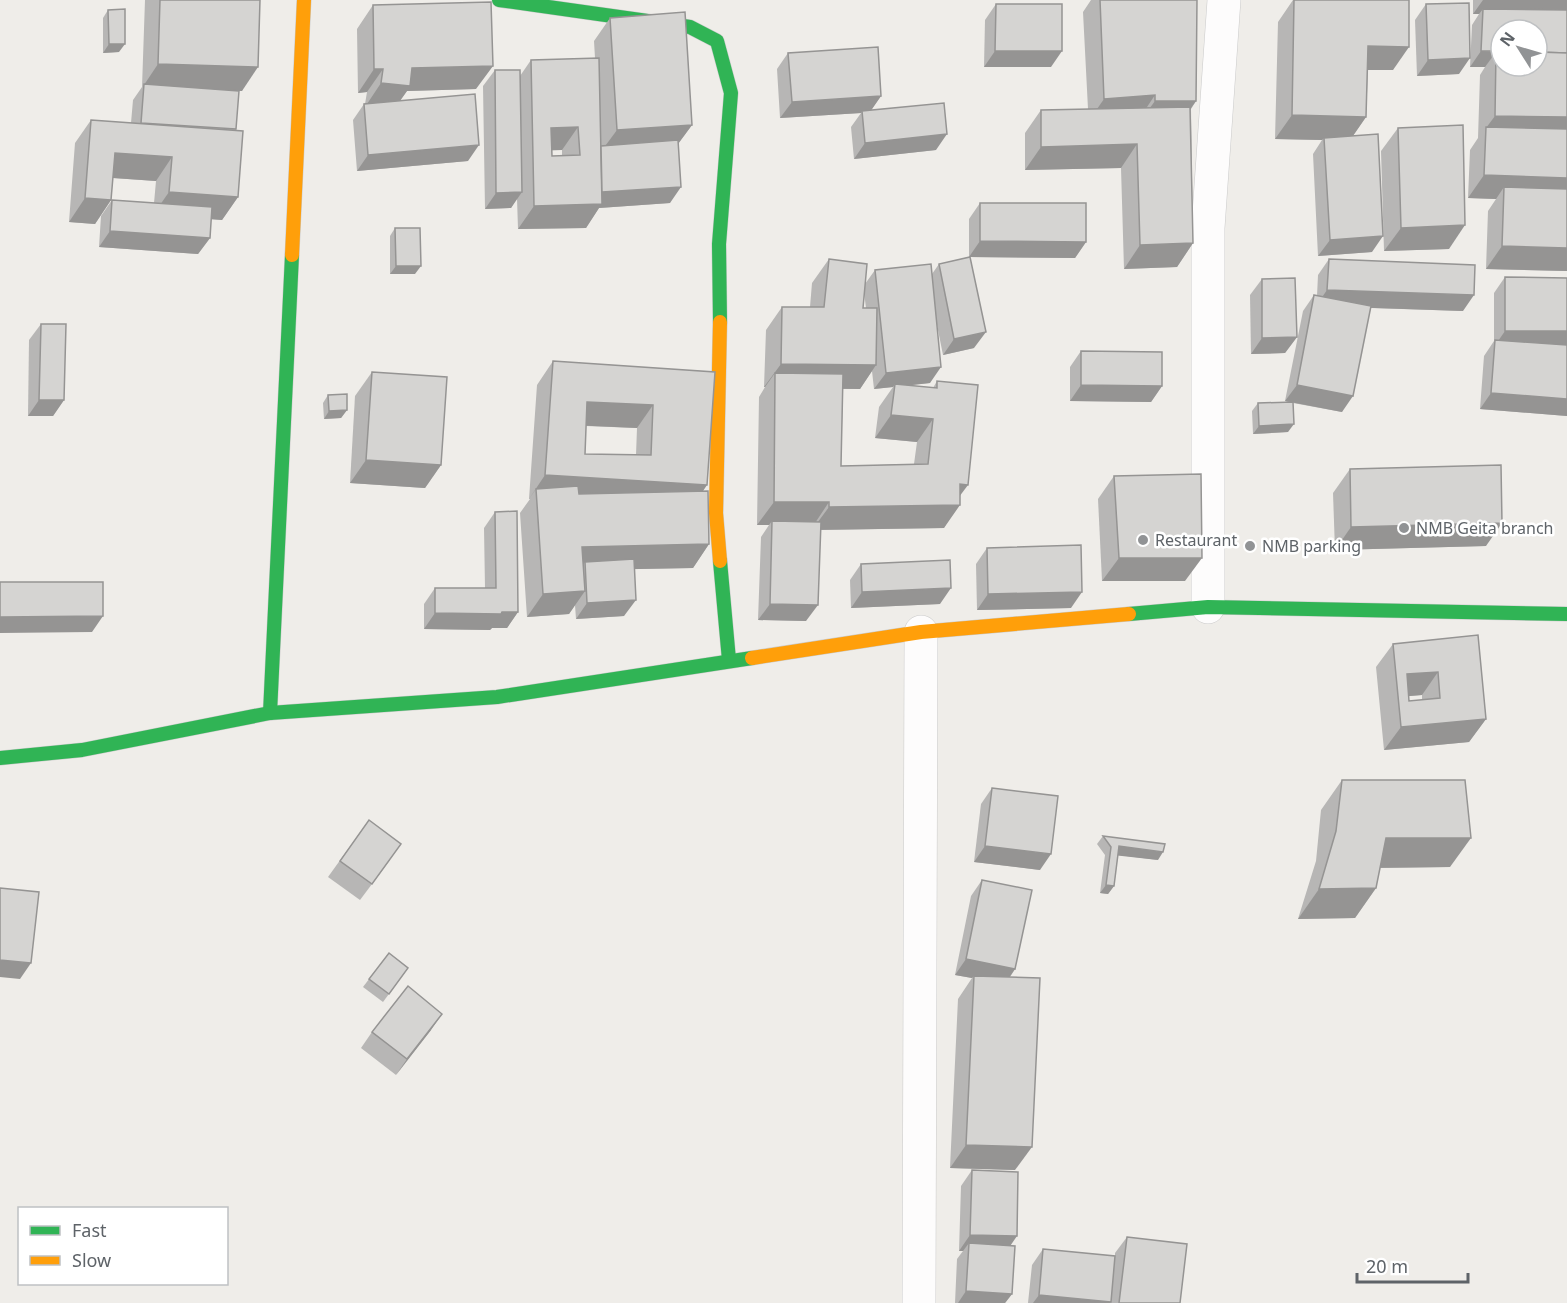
<svg xmlns="http://www.w3.org/2000/svg" width="1567" height="1303" font-family="'Noto Sans',sans-serif">
<rect width="100%" height="100%" fill="#efede9"/>
<g fill="none" stroke-linecap="round" stroke-linejoin="round">
<g stroke="#cacaca" stroke-width="34">
<g id="street">
<polyline points="1208,607 1208,228 1224,0"/>
<polyline points="919,1303 921,632"/>
</g>
</g>
<g stroke="#cbcbcb" stroke-width="15">
<g id="fast">
<polyline points="499,0 690,27 717,41 731,93 719,244 720,322"/>
<polyline points="720,561 729,660"/>
<polyline points="1129,614 1208,607 1567,614"/>
<polyline points="270,713 292,255"/>
<polyline points="0,758 82,750 270,713 497,697 752,658"/>
</g>
</g>
<g stroke="#cbcbcb" stroke-width="15">
<g id="slow">
<polyline points="292,255 304,0"/>
<polyline points="720,561 716,513 720,322"/>
<polyline points="752,658 921,632 1129,614"/>
</g>
</g>
<use href="#street" stroke="#fdfcfc" stroke-width="33"/>
<use href="#fast" stroke="#30b455" stroke-width="14"/>
<use href="#slow" stroke="#ff9f0a" stroke-width="14"/>
</g>
<g fill="#b7b6b5" fill-rule="evenodd">
<polygon points="145,0 260,0 242,91 235,91 238,197 222,220 211,219 210,238 198,254 99,247 101,216 112,200 154,203 156,181 113,178 111,200 95,224 69,222 75,143 91,120 131,123 133,100 142,87"/>
<polygon points="1091,0 1197,0 1196,101 1191,109 1193,243 1177,267 1124,269 1121,168 1025,170 1025,133 1041,110 1088,109 1083,12"/>
<polygon points="1293,0 1409,0 1393,70 1368,70 1366,117 1353,136 1372,252 1318,256 1313,154 1322,140 1275,139 1278,22"/>
<polygon points="1473,0 1567,0 1567,271 1486,269 1488,211 1496,199 1468,198 1470,150 1478,138 1480,75 1485,67 1470,67 1472,25 1479,14 1473,14"/>
<polygon points="996,4 1051,67 984,67 985,20"/>
<polygon points="1426,4 1459,74 1417,76 1415,20"/>
<polygon points="373,5 476,89 407,91 400,101 468,161 357,171 353,120 364,104 365,104 367,92 358,93 357,29"/>
<polygon points="108,10 119,52 103,53 103,18"/>
<path d="M610 18 692 125 678 144 670 203 599 208 586 228 518 229 517 198 511 208 485 209 483 86 495 70 520 76 531 60 595 58 594 41ZM552 150H562V156H552Z"/>
<polygon points="788,53 881,96 871,110 936,150 854,159 851,127 861,113 780,118 777,69"/>
<polygon points="1398,128 1449,249 1384,251 1381,151"/>
<path d="M980 203 1086 242 1075 258 970 257 974 348 943 355 937 325 930 383 909 385 933 388 937 381 960 496 944 528 820 530 806 621 758 620 761 537 769 525H757L759 397 765 387H764L766 330 782 307H810L812 283 829 259 865 284 875 270 932 274 939 264 969 257V219ZM864 292 866 308H863ZM872 371 874 389 893 387 879 407 875 438 917 442 914 464 841 466 843 389H860Z"/>
<polygon points="395,228 415,274 390,274 390,236"/>
<polygon points="1329,259 1463,311 1371,308 1342,412 1293,403 1288,432 1253,434 1252,411 1258,403 1288,402 1285,401 1303,311 1314,295 1317,296 1318,275"/>
<polygon points="1505,277 1567,416 1480,409 1484,356 1494,341 1494,293"/>
<polygon points="1262,279 1297,337 1285,353 1251,354 1250,295"/>
<polygon points="41,324 64,400 53,416 28,416 29,340"/>
<polygon points="1081,351 1162,386 1151,402 1070,401 1070,367"/>
<path d="M553 361 715 372 703 491 709 544 693 568 634 569 624 616 576 619 575 605 569 614 527 617 520 513 530 499H529L537 385ZM586 426 637 428 636 455 585 454Z"/>
<polygon points="372,372 441,465 425,488 350,483 355,396"/>
<polygon points="328,395 347,410 341,418 324,419 323,403"/>
<polygon points="1350,469 1486,546 1335,550 1333,493"/>
<polygon points="1114,476 1185,581 1102,581 1098,499"/>
<polygon points="495,512 518,612 507,628 492,628 490,630 424,629 424,604 435,588 485,588 484,528"/>
<polygon points="987,548 1071,608 977,610 976,564"/>
<polygon points="861,564 940,604 851,608 850,580"/>
<path d="M1478 635 1486 719 1469 742 1384 750 1376 667 1393 644ZM1422 695V700L1409 701V696Z"/>
<polygon points="1342,780 1450,867 1380,868 1376,888 1355,918 1298,919 1316,861 1321,810"/>
<polygon points="992,788 1040,870 974,862 981,804"/>
<polygon points="369,820 390,860 360,900 328,877"/>
<polygon points="1103,836 1158,860 1118,855 1114,886 1108,894 1100,893 1105,855 1097,844"/>
<polygon points="982,880 1015,969 1010,977 1015,1170 950,1168 958,999 972,978 955,975 971,896"/>
<polygon points="389,953 408,968 383,1002 363,987"/>
<polygon points="431,1030 396,1075 361,1048 372,1032"/>
<polygon points="972,1170 1010,1246 1012,1294 1005,1303 955,1303 957,1259 963,1251 959,1251 961,1186"/>
<polygon points="1127,1237 1180,1303 1028,1303 1032,1265 1043,1249 1115,1256 1115,1253"/>
</g>
<g fill="#959493">
<polygon points="1483,0 1567,0 1567,14 1483,9 1479,14 1473,14"/>
<polygon points="109,44 125,44 119,52 103,53"/>
<polygon points="1368,46 1409,47 1393,70 1352,70"/>
<polygon points="995,51 1062,51 1051,67 984,67"/>
<polygon points="1481,51 1496,52 1485,67 1470,67"/>
<polygon points="1470,58 1459,74 1417,76 1428,60"/>
<polygon points="158,64 258,67 242,91 144,88 144,85"/>
<polygon points="493,66 476,89 407,91 394,109 365,107 381,83 412,68"/>
<polygon points="374,69 383,69 367,92 358,93"/>
<polygon points="1155,95 1139,119 1088,122 1104,99"/>
<polygon points="881,96 870,112 862,111 861,113 780,118 792,102"/>
<polygon points="1155,101 1196,101 1180,124 1138,124"/>
<polygon points="1292,115 1366,117 1350,140 1324,138 1322,140 1275,139"/>
<polygon points="1495,116 1567,117 1567,141 1486,128"/>
<polygon points="692,125 675,148 600,153 617,130"/>
<polygon points="578,127 562,150 534,151 551,128"/>
<polygon points="947,134 936,150 854,159 865,143"/>
<polygon points="1137,144 1121,168 1025,170 1041,147"/>
<polygon points="479,145 468,161 357,171 368,155"/>
<polygon points="115,153 172,157 156,181 99,177"/>
<polygon points="1484,175 1567,178 1567,201 1504,187 1496,199 1468,198"/>
<polygon points="681,187 670,203 599,208 586,228 518,229 534,206 602,192"/>
<polygon points="169,192 238,197 222,220 153,215"/>
<polygon points="522,192 511,208 485,209 496,193"/>
<polygon points="85,198 111,200 95,224 69,222"/>
<polygon points="1465,225 1449,249 1384,251 1401,228"/>
<polygon points="110,231 210,238 198,254 99,247"/>
<polygon points="1383,236 1372,252 1318,256 1330,240"/>
<polygon points="980,241 1086,242 1075,258 969,257"/>
<polygon points="1193,243 1177,267 1124,269 1140,245"/>
<polygon points="1502,246 1567,248 1567,271 1486,269"/>
<polygon points="396,266 421,266 415,274 390,274"/>
<polygon points="1327,290 1474,295 1463,311 1316,306"/>
<polygon points="1505,331 1567,331 1567,348 1494,347"/>
<polygon points="986,332 974,348 943,355 954,339"/>
<polygon points="1297,337 1285,353 1251,354 1262,338"/>
<polygon points="781,364 876,365 860,389 775,388 775,373 765,387 764,387"/>
<polygon points="941,367 930,383 895,387 895,384 893,387 874,389 886,373"/>
<polygon points="1081,385 1162,386 1151,402 1070,401"/>
<polygon points="1297,385 1353,396 1342,412 1285,401"/>
<polygon points="1491,393 1567,399 1567,416 1480,409"/>
<polygon points="39,400 64,400 53,416 28,416"/>
<polygon points="587,402 653,405 637,428 570,425"/>
<polygon points="347,410 341,418 324,419 329,411"/>
<polygon points="891,415 933,419 917,442 875,438"/>
<polygon points="1294,424 1288,432 1253,434 1259,426"/>
<polygon points="366,460 441,465 425,488 350,483"/>
<polygon points="545,475 707,485 691,509 536,489 529,499"/>
<polygon points="960,484 968,485 953,505 960,505 944,528 812,530 829,507"/>
<polygon points="774,502 829,502 813,526 772,521 769,525 757,525"/>
<polygon points="1502,523 1486,546 1335,550 1351,527"/>
<polygon points="709,544 693,568 586,570 585,562 580,570 582,547"/>
<polygon points="1119,558 1202,558 1185,581 1102,581"/>
<polygon points="951,588 940,604 851,608 862,592"/>
<polygon points="585,591 569,614 527,617 543,594"/>
<polygon points="1082,592 1071,608 977,610 988,594"/>
<polygon points="636,600 624,616 576,619 587,603"/>
<polygon points="770,604 818,605 806,621 758,620"/>
<polygon points="518,612 507,628 492,628 490,630 424,629 435,613"/>
<polygon points="103,616 92,632 0,633 0,617"/>
<polygon points="1438,672 1422,695 1398,697 1407,674"/>
<polygon points="1486,719 1469,742 1384,750 1401,727"/>
<polygon points="1386,838 1471,838 1450,867 1366,868"/>
<polygon points="985,846 1051,854 1040,870 974,862"/>
<polygon points="1119,846 1163,852 1158,860 1113,855"/>
<polygon points="1106,885 1114,886 1108,894 1100,893"/>
<polygon points="1376,888 1355,918 1298,919 1319,889"/>
<polygon points="966,959 1015,969 1004,985 974,976 972,978 955,975"/>
<polygon points="0,960 31,963 20,979 0,977"/>
<polygon points="442,1014 431,1030 396,1075 407,1059"/>
<polygon points="966,1145 1032,1147 1015,1170 950,1168"/>
<polygon points="970,1235 1017,1236 1006,1252 969,1243 963,1251 959,1251"/>
<polygon points="966,1291 1012,1294 1005,1303 958,1303"/>
<polygon points="1039,1295 1111,1302 1110,1303 1033,1303"/>
</g>
<g fill="#d5d4d2" stroke="#959493" stroke-width="1.5" fill-rule="evenodd">
<polygon points="160,0 260,0 258,67 158,64"/>
<polygon points="1100,0 1197,0 1196,101 1155,101 1155,95 1104,99"/>
<polygon points="1294,0 1409,0 1409,47 1368,46 1366,117 1292,115"/>
<polygon points="491,2 493,66 412,68 410,86 381,83 383,69 374,69 373,5"/>
<polygon points="1469,3 1470,58 1428,60 1426,4"/>
<polygon points="996,4 1062,4 1062,51 995,51"/>
<polygon points="125,9 125,44 109,44 108,10"/>
<polygon points="1483,9 1567,10 1567,53 1537,52 1537,30 1501,30 1501,51 1481,51"/>
<polygon points="685,12 692,125 617,130 610,18"/>
<polygon points="878,47 881,96 792,102 788,53"/>
<polygon points="1496,52 1501,52 1501,66 1537,66 1537,52 1567,53 1567,117 1495,116"/>
<path d="M599 58 602 204 534 206 531 60ZM578 127 580 155 552 156 551 128Z"/>
<polygon points="495,70 520,70 522,192 496,193"/>
<polygon points="144,84 239,91 236,129 141,123"/>
<polygon points="475,94 479,145 368,155 364,104"/>
<polygon points="944,103 947,134 865,143 862,111"/>
<polygon points="1190,107 1193,243 1140,245 1137,144 1041,147 1041,110"/>
<polygon points="91,120 243,131 238,197 169,192 172,157 115,153 111,200 85,198"/>
<polygon points="1463,125 1465,225 1401,228 1398,128"/>
<polygon points="1486,127 1567,129 1567,178 1484,175"/>
<polygon points="1378,134 1383,236 1330,240 1324,138"/>
<polygon points="678,140 681,187 602,192 601,146"/>
<polygon points="1504,187 1567,189 1567,248 1502,246"/>
<polygon points="112,200 212,207 210,238 110,231"/>
<polygon points="980,203 1086,203 1086,242 980,241"/>
<polygon points="395,228 420,228 421,266 396,266"/>
<polygon points="970,257 986,332 954,339 939,264"/>
<polygon points="829,259 867,264 863,308 877,308 876,365 781,364 782,307 824,307"/>
<polygon points="1329,259 1475,265 1474,295 1327,290"/>
<polygon points="931,264 941,367 886,373 875,270"/>
<polygon points="1505,277 1567,278 1567,331 1505,331"/>
<polygon points="1295,278 1297,337 1262,338 1262,279"/>
<polygon points="1314,295 1371,306 1353,396 1297,385"/>
<polygon points="41,324 66,324 64,400 39,400"/>
<polygon points="1495,340 1567,345 1567,399 1491,393"/>
<polygon points="1081,351 1162,352 1162,386 1081,385"/>
<path d="M553 361 715 372 707 485 545 475ZM587 402 653 405 651 455 585 454Z"/>
<polygon points="372,372 447,377 441,465 366,460"/>
<polygon points="775,373 843,374 841,466 928,464 933,419 891,415 895,384 937,388 937,381 978,385 968,485 960,484 960,505 829,507 829,502 774,502"/>
<polygon points="347,394 347,410 329,411 328,395"/>
<polygon points="1293,402 1294,424 1259,426 1258,403"/>
<polygon points="1501,465 1502,523 1351,527 1350,469"/>
<polygon points="1201,474 1202,558 1119,558 1114,476"/>
<polygon points="578,486 579,494 708,491 709,544 582,547 585,591 543,594 536,489"/>
<polygon points="517,511 518,612 502,612 501,614 435,613 435,588 496,588 495,512"/>
<polygon points="772,521 821,522 818,605 770,604"/>
<polygon points="1081,545 1082,592 988,594 987,548"/>
<polygon points="634,559 636,600 587,603 585,562"/>
<polygon points="950,560 951,588 862,592 861,564"/>
<polygon points="0,582 103,582 103,616 0,617"/>
<path d="M1478 635 1486 719 1401 727 1393 644ZM1438 672 1440 698 1409 701 1407 674Z"/>
<polygon points="1342,780 1465,780 1471,838 1386,838 1376,888 1319,889 1336,831"/>
<polygon points="992,788 1058,796 1051,854 985,846"/>
<polygon points="369,820 401,844 372,884 340,861"/>
<polygon points="1103,836 1165,844 1163,852 1119,846 1114,886 1106,885 1111,847"/>
<polygon points="982,880 1032,890 1015,969 966,959"/>
<polygon points="0,888 39,892 31,963 0,960"/>
<polygon points="389,953 408,968 389,994 369,979"/>
<polygon points="974,976 1040,978 1032,1147 966,1145"/>
<polygon points="408,986 442,1014 407,1059 372,1032"/>
<polygon points="972,1170 1018,1172 1017,1236 970,1235"/>
<polygon points="1127,1237 1187,1244 1180,1303 1119,1303"/>
<polygon points="969,1243 1015,1246 1012,1294 966,1291"/>
<polygon points="1043,1249 1115,1256 1111,1302 1039,1295"/>
</g>
<g fill="#919395" stroke="#fff" stroke-width="2">
<circle cx="1404" cy="528" r="6"/>
<circle cx="1143" cy="540" r="6"/>
<circle cx="1250" cy="546" r="6"/>
</g>
<g text-anchor="middle" stroke-width="5" stroke-linejoin="round" paint-order="stroke">
<g font-size="16" fill="#5e6368" stroke="#fff" text-anchor="start">
<text x="1416" y="534">NMB Geita branch</text>
<text x="1155" y="546">Restaurant</text>
<text x="1262" y="552">NMB parking</text>
</g>
</g>
<rect x="18" y="1207" width="210" height="78" fill="#ffffff" stroke="#bfc1c3" stroke-width="1.5"/>
<rect x="30" y="1226" width="30" height="9" fill="#30b455" stroke="#bfc1c3" stroke-width="1.5"/>
<text x="72" y="1237" font-size="18" fill="#5e6368">Fast</text>
<rect x="30" y="1256" width="30" height="9" fill="#ff9f0a" stroke="#bfc1c3" stroke-width="1.5"/>
<text x="72" y="1267" font-size="18" fill="#5e6368">Slow</text>
<g transform="translate(1519 48) rotate(307)"><circle r="28" fill="#ffffff" stroke="#bfc1c3" stroke-width="1.5"/>
<path d="M0-4.5L10 22L0 15L-10 22Z" fill="#919395"/>
<text y="-9" font-size="16" font-weight="bold" text-anchor="middle" fill="#5e6368">N</text>
</g>
<path d="M1357 1273v9h111v-9" fill="none" stroke="#5e6368" stroke-width="3"/>
<text x="1366" y="1273" font-size="18" fill="#5e6368" stroke="#ffffff" stroke-width="4.5" paint-order="stroke">20 m</text>
</svg>
